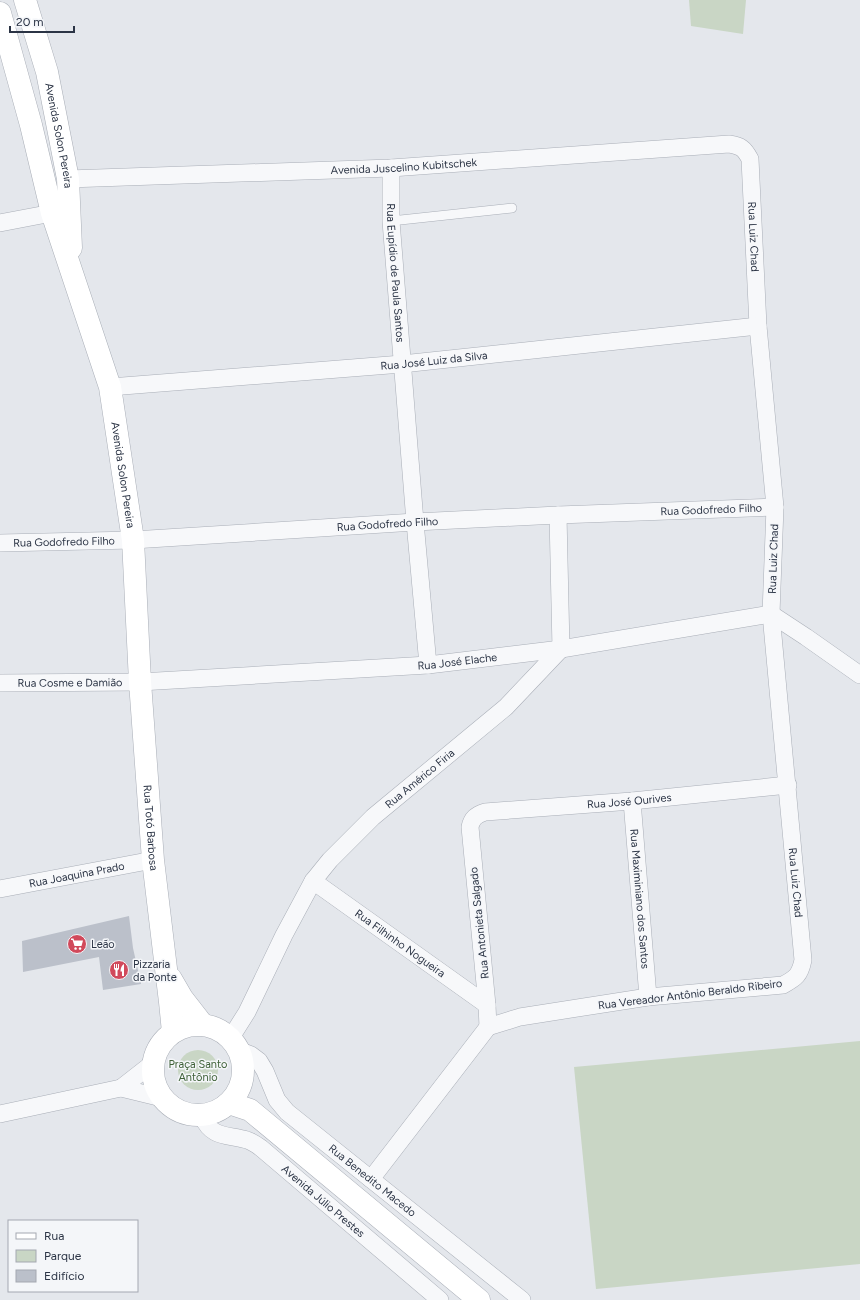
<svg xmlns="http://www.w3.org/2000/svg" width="860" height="1300" font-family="Figtree,sans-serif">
<rect width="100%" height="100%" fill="#e4e7ec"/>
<g fill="#c9d6c5">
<polygon points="689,0 746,0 743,34 691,26"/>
<polygon points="860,1041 860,1264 596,1289 574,1067"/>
<circle cx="198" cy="1070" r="20"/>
</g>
<polygon fill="#bbc0ca" points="129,916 133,948 141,984 103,990 99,957 23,972 22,941"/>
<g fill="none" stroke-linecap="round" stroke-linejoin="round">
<g stroke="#a9aeb7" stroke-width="10">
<polyline id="service" points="391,221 512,208"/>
</g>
<g stroke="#a9aeb7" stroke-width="18">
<g id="minor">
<path id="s1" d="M391 168V221L415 522 428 665"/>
<path id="s2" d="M68 179 391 168 729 144C741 146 744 148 750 159L758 326 775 507 771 614 803 960C800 975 796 978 783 985L648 997 520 1017 488 1027 371 1179"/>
<polyline points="0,223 52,213"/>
<path id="s3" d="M110 387 402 364 758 326"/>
<path id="s4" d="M0 543 133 540 415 522 558 515 775 507"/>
<path id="s5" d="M0 683 140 682 428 665 561 649 771 614 806 637 860 675"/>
<path id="s6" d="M632 801 648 997"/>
<path id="s7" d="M313 881 487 1005"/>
<path id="s8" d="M0 889 153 860"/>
<path id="s9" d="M488 1027 487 1005 470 827C472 818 476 815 485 812L632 801 788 785"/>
<path id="s10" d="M230 1039 247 1012 284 935 313 881 330 860 373 817 506 707 561 649 558 515"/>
<path id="s11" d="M238 1050 251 1055 259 1061 265 1071 277 1100 287 1112 522 1300"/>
<polyline points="121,1088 153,1063"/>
<polyline points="0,1114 121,1088 162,1098"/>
<path id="s12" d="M202 1116C212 1139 227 1134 247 1140 253 1142 257 1145 261 1148L440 1300"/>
</g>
</g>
<g stroke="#a9aeb7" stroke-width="23">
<g id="secondary">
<path id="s13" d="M25 0 47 72 68 179 71 248"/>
<path id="s14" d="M0 13 31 125 52 213 110 387 133 540 140 682 153 860 170 1002 173 1032"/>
<polyline points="171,979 182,998 203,1025"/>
<circle cx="198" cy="1070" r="45"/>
<polyline points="229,1103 250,1110 479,1300"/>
</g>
</g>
<use href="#service" stroke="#f7f8fa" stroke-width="9"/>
<use href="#minor" stroke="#f7f8fa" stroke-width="17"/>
<use href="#secondary" stroke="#fff" stroke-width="22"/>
</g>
<defs>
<g id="supermarket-disc" transform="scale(1)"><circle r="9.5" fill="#d1495b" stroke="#f4f6f9"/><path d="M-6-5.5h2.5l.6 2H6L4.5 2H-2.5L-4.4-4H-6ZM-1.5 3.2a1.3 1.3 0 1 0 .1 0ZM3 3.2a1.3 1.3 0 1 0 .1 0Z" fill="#fff"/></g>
<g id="restaurant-disc" transform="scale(1)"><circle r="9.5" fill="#d1495b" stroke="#f4f6f9"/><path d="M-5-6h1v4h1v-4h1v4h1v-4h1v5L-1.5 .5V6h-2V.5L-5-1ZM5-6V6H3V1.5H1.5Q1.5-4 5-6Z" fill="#fff"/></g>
</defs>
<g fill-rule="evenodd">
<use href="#supermarket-disc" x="77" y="944"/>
<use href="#restaurant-disc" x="119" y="970"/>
</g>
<g text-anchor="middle" stroke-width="3" stroke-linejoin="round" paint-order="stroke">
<g font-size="11" fill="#2b3445" stroke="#f4f6f9">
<text dy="4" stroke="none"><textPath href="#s13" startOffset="140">Avenida Solon Pereira</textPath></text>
<text dy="4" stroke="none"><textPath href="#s2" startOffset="336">Avenida Juscelino Kubitschek</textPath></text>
<text dy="4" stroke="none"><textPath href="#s2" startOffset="767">Rua Luiz Chad</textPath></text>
<text dy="4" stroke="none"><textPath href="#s1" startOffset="105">Rua Eupídio de Paula Santos</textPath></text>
<text dy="4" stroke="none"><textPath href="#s3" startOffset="325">Rua José Luiz da Silva</textPath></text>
<text dy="4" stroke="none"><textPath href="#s14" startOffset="479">Avenida Solon Pereira</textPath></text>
<text dy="4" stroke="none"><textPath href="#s4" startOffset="712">Rua Godofredo Filho</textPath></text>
<text dy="4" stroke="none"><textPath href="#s4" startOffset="388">Rua Godofredo Filho</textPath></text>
<text dy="4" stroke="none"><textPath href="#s4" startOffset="64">Rua Godofredo Filho</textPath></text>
<text transform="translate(773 559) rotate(-88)" y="4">Rua Luiz Chad</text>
<text dy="4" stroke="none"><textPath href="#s5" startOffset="458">Rua José Elache</textPath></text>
<text dy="4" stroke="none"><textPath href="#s5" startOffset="70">Rua Cosme e Damião</textPath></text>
<text dy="4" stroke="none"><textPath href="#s10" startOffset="327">Rua Américo Firia</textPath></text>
<text dy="4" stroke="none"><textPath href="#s9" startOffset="368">Rua José Ourives</textPath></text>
<text dy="4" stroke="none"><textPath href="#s14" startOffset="833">Rua Totó Barbosa</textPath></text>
<text dy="4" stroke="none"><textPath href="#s8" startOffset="78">Rua Joaquina Prado</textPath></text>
<text dy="4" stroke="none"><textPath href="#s2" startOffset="1415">Rua Luiz Chad</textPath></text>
<text dy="4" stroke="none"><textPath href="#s6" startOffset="98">Rua Maximiniano dos Santos</textPath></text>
<text transform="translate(479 923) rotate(-96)" y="4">Rua Antonieta Salgado</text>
<text dy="4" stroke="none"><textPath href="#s7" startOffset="107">Rua Filhinho Nogueira</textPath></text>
<text transform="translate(690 994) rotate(-7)" y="4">Rua Vereador Antônio Beraldo Ribeiro</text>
<text dy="4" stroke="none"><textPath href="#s11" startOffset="192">Rua Benedito Macedo</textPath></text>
<text dy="4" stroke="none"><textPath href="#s12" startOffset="152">Avenida Júlio Prestes</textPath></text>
</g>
<g font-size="11" fill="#2b3445" stroke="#f4f6f9" text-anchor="start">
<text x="91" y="948">Leão</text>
<text x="133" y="968">Pizzaria<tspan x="133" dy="13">da Ponte</tspan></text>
</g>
<g font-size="11" fill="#3f6138" stroke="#f4f6f9">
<text x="198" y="1068">Praça Santo<tspan x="198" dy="13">Antônio</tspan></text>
</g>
</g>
<rect x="8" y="1220" width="130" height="72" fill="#f4f6f9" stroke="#a4a8b1"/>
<rect x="16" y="1233" width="20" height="6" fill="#ffffff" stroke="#a4a8b1"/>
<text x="44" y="1240" font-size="12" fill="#2b3445">Rua</text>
<rect x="16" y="1250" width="20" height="12" fill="#c9d6c5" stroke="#a4a8b1"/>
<text x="44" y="1260" font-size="12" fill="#2b3445">Parque</text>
<rect x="16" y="1270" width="20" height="12" fill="#bbc0ca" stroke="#a4a8b1"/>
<text x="44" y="1280" font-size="12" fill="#2b3445">Edifício</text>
<path d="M10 26v6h64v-6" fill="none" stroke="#2b3445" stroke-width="2"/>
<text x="16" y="26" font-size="12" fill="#2b3445" stroke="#f4f6f9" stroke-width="3" paint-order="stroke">20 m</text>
</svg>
